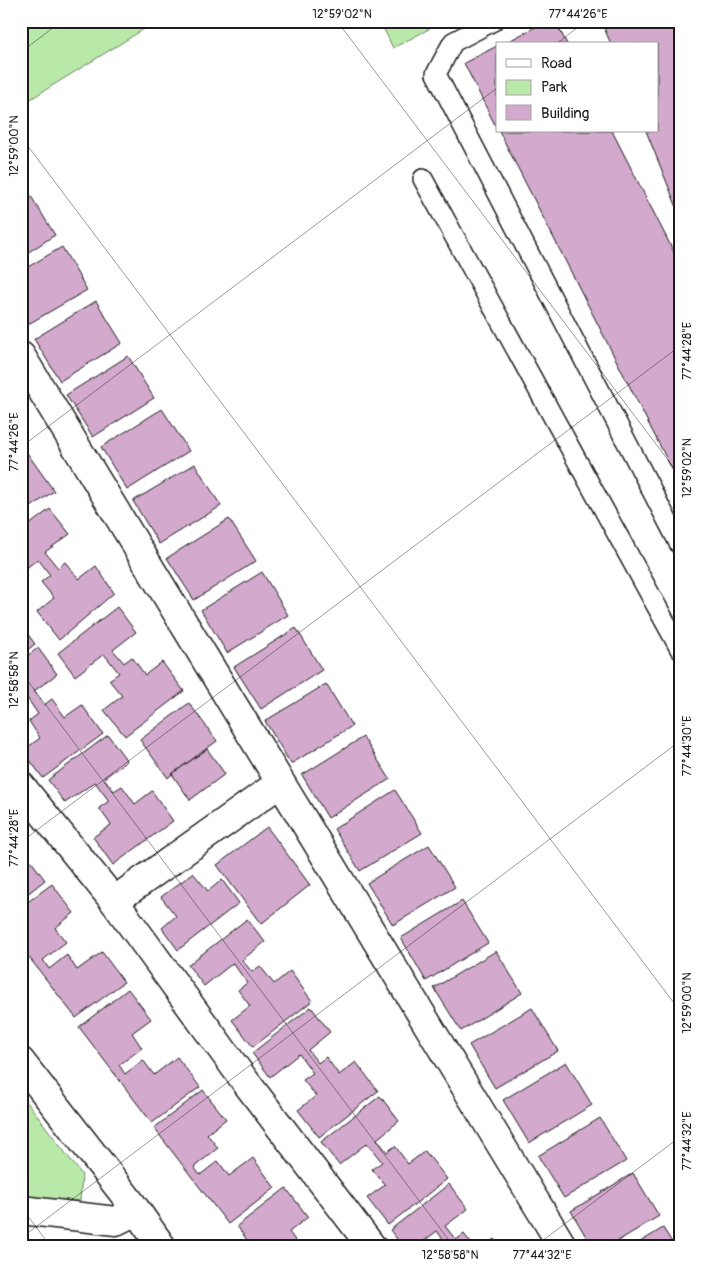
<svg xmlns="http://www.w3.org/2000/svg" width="701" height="1268" font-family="Pangolin,sans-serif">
<rect width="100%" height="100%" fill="#fff"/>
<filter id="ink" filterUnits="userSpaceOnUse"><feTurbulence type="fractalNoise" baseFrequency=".02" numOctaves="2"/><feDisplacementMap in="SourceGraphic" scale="10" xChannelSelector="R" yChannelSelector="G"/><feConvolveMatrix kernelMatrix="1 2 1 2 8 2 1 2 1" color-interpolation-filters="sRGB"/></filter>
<g filter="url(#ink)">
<g fill="#b9e9a8" stroke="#6a8262">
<polygon points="21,21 157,21 21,105"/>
<polygon points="380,21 444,21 393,48"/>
<polygon points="21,1094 82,1175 80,1201 21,1198"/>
</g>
<g fill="#d3a9ce" stroke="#1c1c1c">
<polygon points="547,21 555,21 567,44 503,44"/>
<polygon points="601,21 680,21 680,215 646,131 657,131 657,44 611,44"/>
<polygon points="497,46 497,129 464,63"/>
<polygon points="499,131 612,131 680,264 680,485"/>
<polygon points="29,193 55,235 21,257 21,198"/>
<polygon points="62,247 87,290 25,326 21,320 21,271"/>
<polygon points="96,301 122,343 60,381 34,339"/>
<polygon points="128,356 154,398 93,437 66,395"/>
<polygon points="162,409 189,451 127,490 101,447"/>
<polygon points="25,450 54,491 21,514 21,453"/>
<polygon points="195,464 221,506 159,544 133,501"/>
<polygon points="50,509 70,534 45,552 58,568 65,562 79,579 96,566 114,593 59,640 37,612 54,598 41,582 50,575 38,559 21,572 21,531"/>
<polygon points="229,519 256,561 194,600 167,558"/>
<polygon points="262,572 288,615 227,653 201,610"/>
<polygon points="117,607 136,632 113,650 124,663 132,657 145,675 162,662 184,691 125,736 104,710 122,696 109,680 119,673 104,654 75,676 58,653"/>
<polygon points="21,625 35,644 21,655"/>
<polygon points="296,628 322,670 261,709 234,667"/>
<polygon points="38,648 57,674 34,691 44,705 52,699 65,717 82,705 103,734 43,778 23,751 40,738 29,721 38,714 25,695 21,697 21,660"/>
<polygon points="326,684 352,726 291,764 265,721"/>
<polygon points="189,703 217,741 172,774 168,778 140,740"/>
<polygon points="108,735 127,761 104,778 114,791 122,786 135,804 152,791 173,821 113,865 93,837 111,825 99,808 109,801 95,782 65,803 48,780"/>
<polygon points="363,737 390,779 328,818 302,775"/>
<polygon points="207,749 225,774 190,800 172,774"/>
<polygon points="395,790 422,833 360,871 334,829"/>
<polygon points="267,827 310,885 261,924 217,865"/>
<polygon points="429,845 455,887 393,925 367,883"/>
<polygon points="23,850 45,880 21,899 21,852"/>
<polygon points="193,873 208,891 222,880 239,903 178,950 162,928 176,916 161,897"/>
<polygon points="52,884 74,913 55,928 66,942 43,960 49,969 67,955 77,970 102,952 124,982 76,1018 21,947 21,907"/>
<polygon points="462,901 488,943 426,981 401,938"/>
<polygon points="247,919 265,942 242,960 252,972 260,966 274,984 290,971 312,1001 253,1047 232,1020 250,1006 238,990 247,983 233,963 204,986 188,965"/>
<polygon points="496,951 522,993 461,1031 434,988"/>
<polygon points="128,989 151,1019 132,1033 142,1048 119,1065 125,1074 143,1060 154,1075 177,1057 200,1087 152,1123 79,1027"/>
<polygon points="311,1007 330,1032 308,1050 318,1063 326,1057 339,1075 356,1062 378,1091 319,1137 298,1110 316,1096 303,1080 313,1073 299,1054 270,1077 252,1053"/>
<polygon points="532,1008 558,1051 495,1088 469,1045"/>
<polygon points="566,1062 592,1105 529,1143 503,1100"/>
<polygon points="203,1090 226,1119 207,1134 218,1148 194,1167 200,1175 218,1161 229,1176 253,1158 275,1188 228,1224 154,1128"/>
<polygon points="380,1096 399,1121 377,1139 387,1152 395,1146 408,1164 425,1151 447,1179 388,1225 367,1198 385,1185 372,1169 382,1162 367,1143 339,1165 321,1142"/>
<polygon points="600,1118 626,1161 564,1198 538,1156"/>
<polygon points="633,1173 659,1216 608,1247 592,1247 571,1211"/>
<polygon points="449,1184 468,1209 445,1226 456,1240 464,1234 474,1247 449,1247 437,1231 416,1247 403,1247 390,1230"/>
<polygon points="286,1188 308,1217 289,1232 300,1247 252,1247 237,1226"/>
<polygon points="663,1228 675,1247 632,1247"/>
<polygon points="494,1239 500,1247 484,1247"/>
</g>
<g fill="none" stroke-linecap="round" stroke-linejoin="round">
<g stroke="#1c1c1c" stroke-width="22">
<g id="lane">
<polyline points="493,21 453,42 436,74 680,545"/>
<polyline points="423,179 680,649"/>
</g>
</g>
<g stroke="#1c1c1c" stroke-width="31">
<g id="street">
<polyline points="21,356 563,1247"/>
<polyline points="280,783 114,901 245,1081 372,1247"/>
<polyline points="21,786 114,901"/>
<polyline points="21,1062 131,1203 162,1247"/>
<polyline points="21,1210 116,1221 136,1211"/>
</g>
</g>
<use href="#lane" stroke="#fff" stroke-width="19"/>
<use href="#street" stroke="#fff" stroke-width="28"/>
</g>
</g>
<path fill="none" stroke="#1c1c1c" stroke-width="1" stroke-opacity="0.45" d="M337 21 680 476M556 44 586 21M21 52 62 21M21 137 680 1011M21 447 497 88M21 672 454 1247M21 842 680 346M21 1207 51 1247M21 1238 680 741M534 1247 680 1137"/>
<rect width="701" height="1268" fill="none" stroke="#fff" stroke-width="55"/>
<rect x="496" y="42" width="162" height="90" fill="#ffffff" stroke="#a4a4a4"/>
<rect x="506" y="59" width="25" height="8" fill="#ffffff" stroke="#a4a4a4"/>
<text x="541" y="68" font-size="15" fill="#1c1c1c">Road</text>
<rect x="506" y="80" width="25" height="15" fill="#b9e9a8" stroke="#a4a4a4"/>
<text x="541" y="92" font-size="15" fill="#1c1c1c">Park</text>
<rect x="506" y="105" width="25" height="15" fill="#d3a9ce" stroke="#a4a4a4"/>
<text x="541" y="118" font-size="15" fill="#1c1c1c">Building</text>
<rect x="28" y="28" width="646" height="1212" fill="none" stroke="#1c1c1c" stroke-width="2"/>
<g font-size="12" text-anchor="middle" fill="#1c1c1c">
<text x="342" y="18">12°59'02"N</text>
<text x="578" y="18">77°44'26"E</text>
<text transform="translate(14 146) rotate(-90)" y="4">12°59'00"N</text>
<text transform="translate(687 351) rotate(-90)" y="4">77°44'28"E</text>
<text transform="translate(14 442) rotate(-90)" y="4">77°44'26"E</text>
<text transform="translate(687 468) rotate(-90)" y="4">12°59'02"N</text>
<text transform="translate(14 680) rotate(-90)" y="4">12°58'58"N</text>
<text transform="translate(687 746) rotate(-90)" y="4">77°44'30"E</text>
<text transform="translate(14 838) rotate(-90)" y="4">77°44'28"E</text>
<text transform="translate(687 1003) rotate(-90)" y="4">12°59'00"N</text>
<text transform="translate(687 1141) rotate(-90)" y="4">77°44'32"E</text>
<text x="450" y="1259">12°58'58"N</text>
<text x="542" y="1259">77°44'32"E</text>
</g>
</svg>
